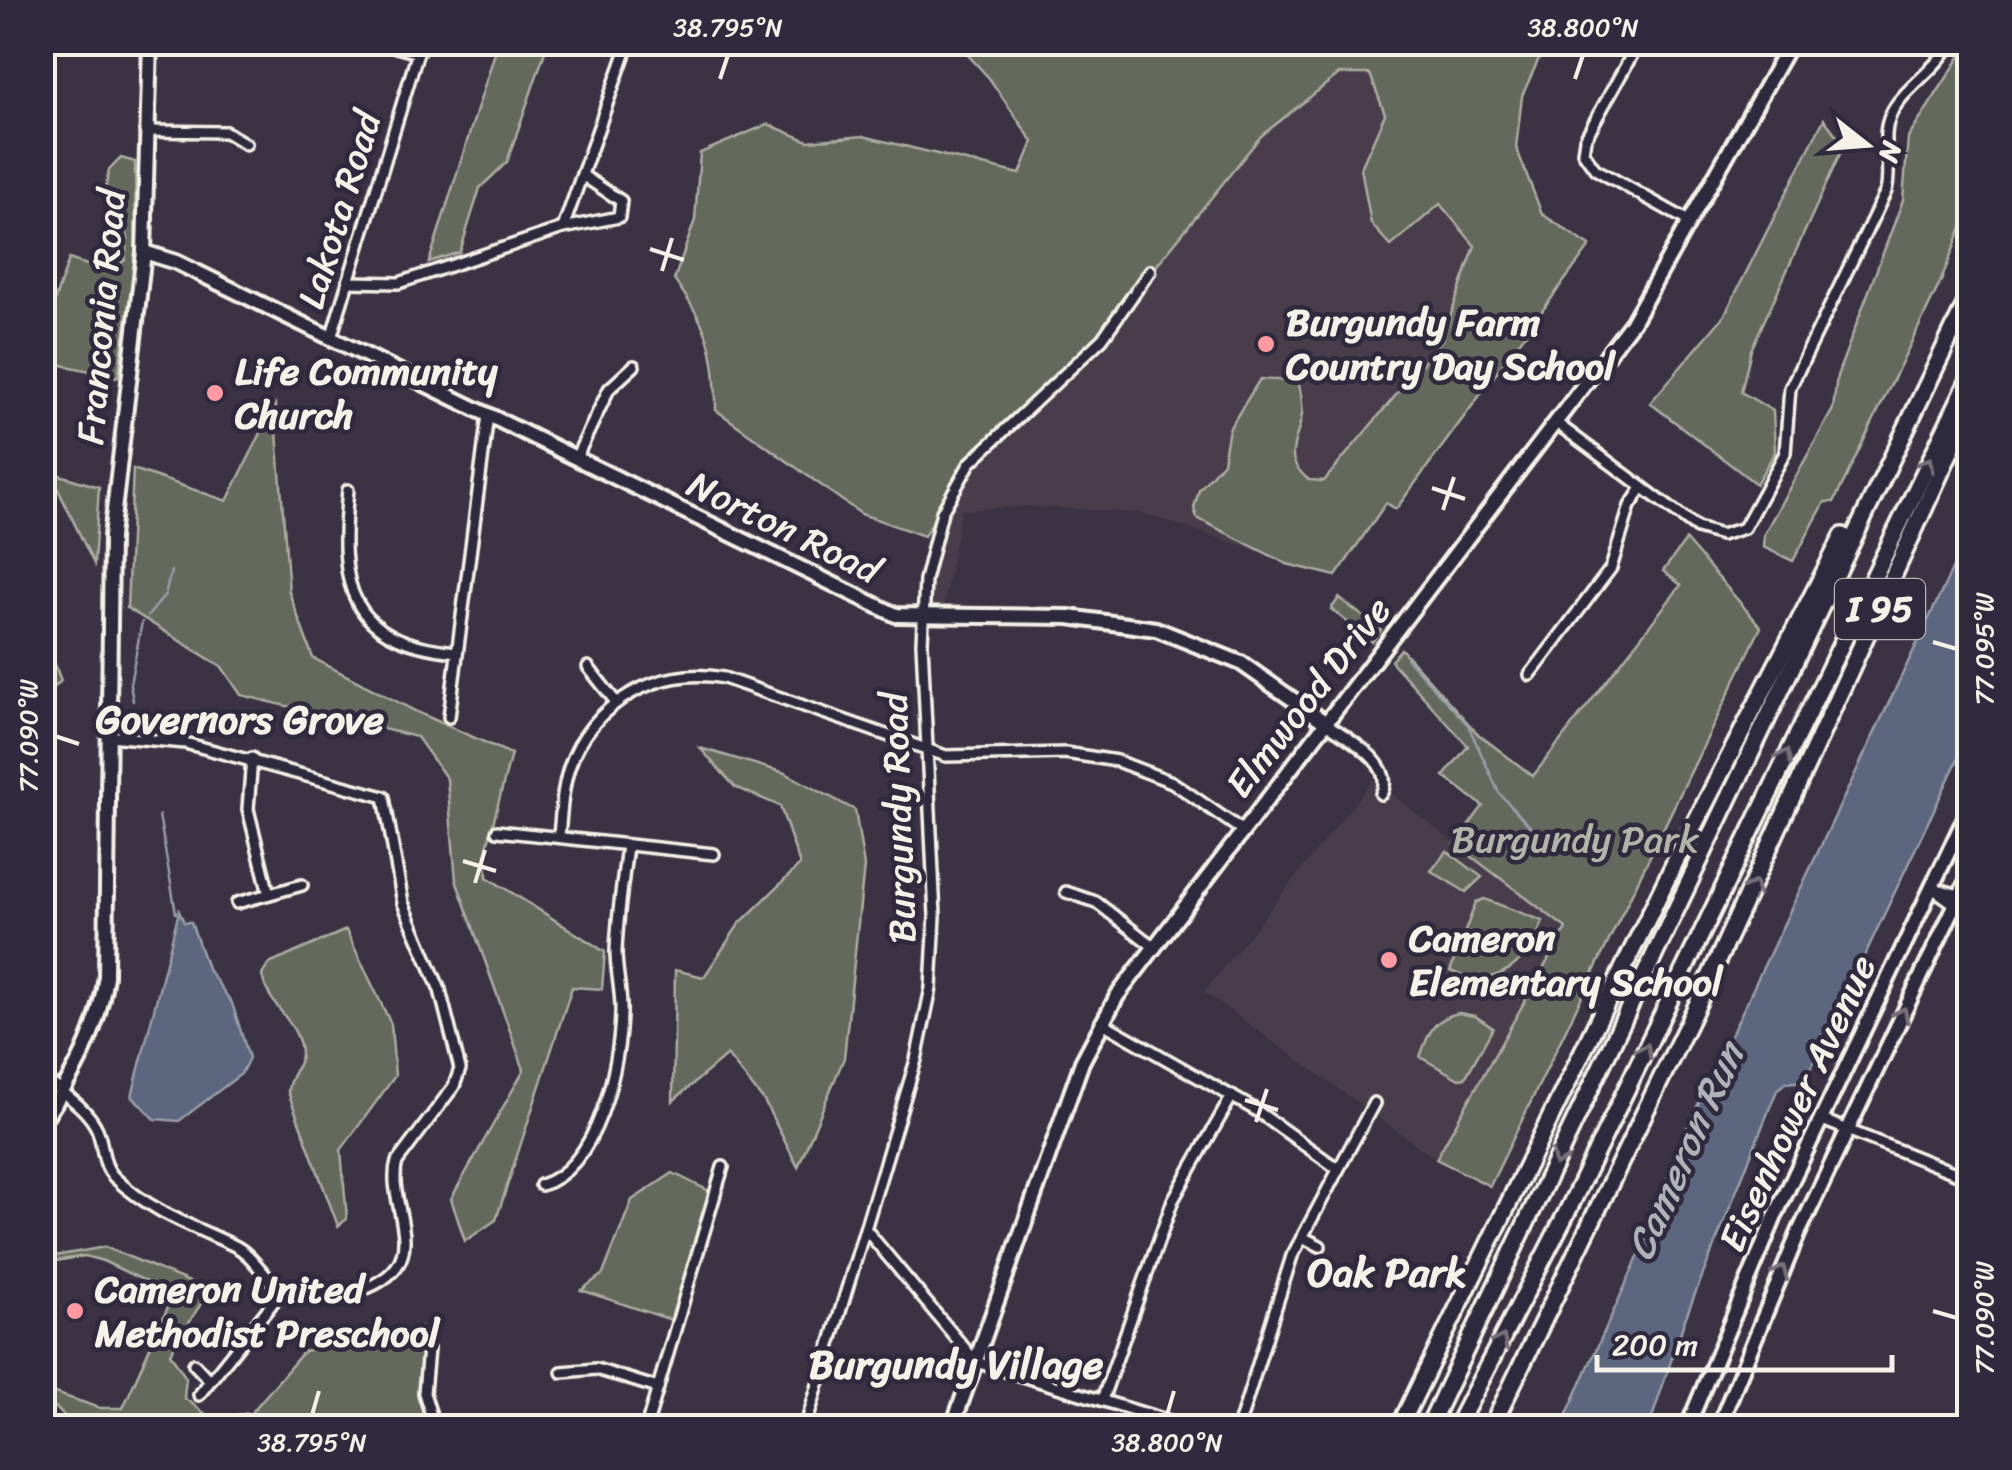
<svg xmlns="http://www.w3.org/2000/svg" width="2012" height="1470" font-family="Sriracha,sans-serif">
<rect width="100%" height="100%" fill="#3b3244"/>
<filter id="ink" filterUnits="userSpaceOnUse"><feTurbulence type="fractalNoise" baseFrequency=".01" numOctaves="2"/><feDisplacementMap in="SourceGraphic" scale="20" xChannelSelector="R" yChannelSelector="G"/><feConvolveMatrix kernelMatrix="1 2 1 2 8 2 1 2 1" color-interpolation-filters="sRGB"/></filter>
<g filter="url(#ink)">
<g fill="#493c4c">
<polygon points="1339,74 1401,74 1391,246 1440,204 1475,246 1442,340 1324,480 1352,558 1336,576 1141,513 1028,506 961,510 941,619 923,618 940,521 970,463 1150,271 1261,136"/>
<polygon points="1373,780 1566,928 1436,1159 1204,992"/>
</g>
<g fill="#64695c" stroke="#acada2" stroke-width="2.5">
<path d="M956 42 1546 43 1522 96 1516 147 1542 214 1590 246 1396 509 1386 503 1336 576 1287 564 1197 518 1194 508 1199 490 1223 462 1229 429 1260 379 1298 381C1301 392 1303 403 1302 414 1298 443 1280 457 1309 480L1324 481 1442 340 1475 246 1440 204 1391 246 1371 224 1361 168 1385 114 1370 74H1339L1261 136 1089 349 970 463 924 536 861 514 716 410C716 352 709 326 674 280L695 220 700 153 768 124 808 141 863 136 1020 174 1033 142 989 78Z"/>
<polygon points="498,43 548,43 507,162 480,188 460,252 429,262"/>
<polygon points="1969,43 1969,209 1941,281 1834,502 1825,502 1793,561 1763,547 1764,534 1833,409 1837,376 1903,200 1908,138"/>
<polygon points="1824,119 1844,145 1751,350 1741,392 1773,411 1775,452 1756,484 1650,403 1724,316"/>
<polygon points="121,158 135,162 136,257 118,377 43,361 42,319 46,325 69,259 109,272 125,260 128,239 123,219 111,221 112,199 104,195 109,170"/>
<polygon points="275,405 289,592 313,658 417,712 511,754 486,851 487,877 605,952 602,989 572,987 496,1220 465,1241 451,1199 524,1070 456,880 447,779 417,737 241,695 222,667 127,608 133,469 227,501"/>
<polygon points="56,474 99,487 94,564 54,481"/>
<polygon points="1686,540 1761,627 1490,1186 1436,1159 1566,928 1455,844 1483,806 1444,776 1468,746 1391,661 1401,649 1478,734 1533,776 1681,585 1663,571"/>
<polygon points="1339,598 1381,630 1372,642 1331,609"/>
<polygon points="43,632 61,681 43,698"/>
<polygon points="700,748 785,773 855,810 864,866 844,1058 798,1167 764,1101 727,1055 673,1101 675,970 704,977 739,924 800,865 780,806 735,787"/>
<polygon points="1447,851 1482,877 1466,892 1431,871"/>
<path d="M1484 899 1543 921C1528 963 1496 992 1450 971L1476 902Z"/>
<path d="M346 930 391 1024 395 1076 341 1150 347 1219 338 1226 288 1092C288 1077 300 1068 301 1054 301 1023 267 1006 262 975L269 964Z"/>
<path d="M1459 1013 1475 1016 1493 1028 1465 1078 1459 1079 1420 1057C1428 1034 1433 1018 1459 1013Z"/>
<polygon points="673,1173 713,1193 671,1320 581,1290 603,1274 632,1200"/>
<path d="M105 1247 197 1285 207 1294 170 1353 186 1378 184 1398 211 1418 251 1413 304 1351 421 1327C425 1361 414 1396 428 1427L296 1428 292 1423 260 1422 234 1428 56 1427 66 1418 43 1395V1389L100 1408H123L171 1300 168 1292 103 1261 85 1256 56 1261 43 1280V1258Z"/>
</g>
<g fill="#5b667e" stroke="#989ea8" stroke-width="2.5">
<polygon points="1969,534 1969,736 1805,1081 1785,1083 1777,1090 1685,1319 1649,1427 1561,1427 1639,1255 1684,1134"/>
<polygon points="179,911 184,922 191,922 207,968 232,1003 249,1058 241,1074 179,1121 155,1119 132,1096"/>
</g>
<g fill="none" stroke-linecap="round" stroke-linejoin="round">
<g stroke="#989ea8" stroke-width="2.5">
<polyline points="148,616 165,595 171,571"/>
<polyline points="1406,658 1468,725 1499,793 1539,836"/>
<polyline points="133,701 130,684 142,622"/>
<polyline points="159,815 176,913"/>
</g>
<g stroke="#f4f1e8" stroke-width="16">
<g id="street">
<polyline points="379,42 418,53"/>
<polyline points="1639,42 1585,139 1583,152 1595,169 1690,222"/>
<polyline points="145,131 226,132 246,144"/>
<polyline points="563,228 629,42"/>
<polyline points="348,282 399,283 563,228 619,217 621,201 582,175"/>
<polyline points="331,338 421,42"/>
<path d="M1555 422 1697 528 1721 535 1744 528 1785 453 1790 388 1886 191C1893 165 1879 139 1891 114 1903 88 1936 71 1951 42"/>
<polyline points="576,458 609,389 634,366"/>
<path d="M348 490C338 585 347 642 457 652"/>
<polyline points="588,667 615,701"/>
<polyline points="1530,675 1611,568 1630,506 1642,488"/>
<polyline points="449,717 488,415"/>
<path d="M1326 723C1346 738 1398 764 1381 794"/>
<polyline points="252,758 248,809 269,894"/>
<polyline points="497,831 714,854"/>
<path d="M559 837C561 814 562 790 569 768 590 704 658 665 724 678L946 756 1065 753 1117 761 1172 782 1243 831"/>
<polyline points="1931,887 1970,915"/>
<polyline points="1934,888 1970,898"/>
<polyline points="1066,892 1096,902 1154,947"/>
<polyline points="237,903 302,885"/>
<polyline points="1101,1022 1254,1109 1338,1169"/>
<path d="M42 1076C61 1092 87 1107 97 1129 104 1145 101 1165 115 1178 150 1211 190 1225 233 1245 255 1255 263 1280 284 1290 314 1305 377 1295 397 1266 417 1237 387 1194 397 1162L454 1086 460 1069 440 990 403 903 384 797 185 743 109 736"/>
<polyline points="1820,1119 1970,1179"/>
<path d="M541 1185C598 1168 620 1065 621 1013 622 993 616 972 616 952 617 917 623 881 627 845"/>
<polyline points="867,1231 976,1362 1192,1428"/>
<polyline points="1302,1237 1320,1246"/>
<polyline points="428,1349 424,1393 435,1428"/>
<polyline points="194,1364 210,1381 283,1290"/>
<polyline points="562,1372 596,1369 658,1388"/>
<polyline points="199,1395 210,1381"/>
<polyline points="1102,1400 1173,1200 1232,1096"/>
<polyline points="646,1428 723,1167"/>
<polyline points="805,1428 916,1060 931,988 935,916 922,643 925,580 942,512 970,463 1102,339 1150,271"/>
<polyline points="1238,1428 1292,1256 1374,1103"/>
</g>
</g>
<g stroke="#f4f1e8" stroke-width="20">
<g id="secondary">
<polyline points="144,252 176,262 896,615 1069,617 1156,629 1241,663 1326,723"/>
<path d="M42 1122C74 1076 98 1032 106 976L111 537 144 252 150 42"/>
<polyline points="952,1428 1082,1062 1117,996 1633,321 1791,42"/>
<polyline points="1687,1428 1776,1214 1970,807"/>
<polyline points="1718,1428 1799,1232 1970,874"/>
</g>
</g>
<g stroke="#f4f1e8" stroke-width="22">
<g id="highway">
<polyline points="1399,1428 1678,856 1843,536"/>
<polyline points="1428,1428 1970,295"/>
<polyline points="1456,1428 1568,1210 1970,378"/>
<polyline points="1491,1428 1698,1003 1970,408"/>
</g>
</g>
<use href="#street" stroke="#2f2a3d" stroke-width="9"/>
<use href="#secondary" stroke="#2f2a3d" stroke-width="12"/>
<use href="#highway" stroke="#2f2a3d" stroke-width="15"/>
</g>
<defs><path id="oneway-chevron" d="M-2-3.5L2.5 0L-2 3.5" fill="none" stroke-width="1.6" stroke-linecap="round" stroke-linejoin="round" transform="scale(2.5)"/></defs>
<g stroke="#747079">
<use href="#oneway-chevron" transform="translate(1927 464) rotate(-63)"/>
<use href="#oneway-chevron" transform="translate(1785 756) rotate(-65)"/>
<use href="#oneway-chevron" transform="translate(1753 887) rotate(-65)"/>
<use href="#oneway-chevron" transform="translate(1902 1014) rotate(-64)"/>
<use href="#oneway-chevron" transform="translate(1645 1050) rotate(-64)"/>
<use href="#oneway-chevron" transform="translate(1558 1159) rotate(115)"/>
<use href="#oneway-chevron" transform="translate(1781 1272) rotate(-66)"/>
<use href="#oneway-chevron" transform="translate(1501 1341) rotate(-63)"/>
</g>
</g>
<path fill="none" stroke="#f4f1e8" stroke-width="4" d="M720 79 728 55M1575 79 1583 55M650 249 684 260M662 271 672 238M1432 488 1465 499M1443 510 1454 477M1933 642 1957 649M55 736 79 744M463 861 496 871M475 883 485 850M1245 1100 1278 1110M1256 1122 1267 1089M1933 1311 1957 1318M312 1415 319 1391M1167 1415 1174 1391"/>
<g fill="#ff9aa2" stroke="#2f2a3d" stroke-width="4">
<circle cx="1266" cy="344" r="10"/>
<circle cx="215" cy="393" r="10"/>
<circle cx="1389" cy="960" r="10"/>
<circle cx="75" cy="1311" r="10"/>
</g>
<g text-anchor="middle" stroke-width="9" stroke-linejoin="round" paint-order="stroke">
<rect fill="#2f2a3d" stroke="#b9b5b5" stroke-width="2.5" x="1835" y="579" width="90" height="60" rx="8"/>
<g font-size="35" font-weight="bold" fill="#f4f1e8">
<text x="1880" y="621">I 95</text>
</g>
<g font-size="38" fill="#f4f1e8" stroke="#2f2a3d">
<text transform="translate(339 210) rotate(-73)" y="13">Lakota Road</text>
<text transform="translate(101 317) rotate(-85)" y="13">Franconia Road</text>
<text transform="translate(784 527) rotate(26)" y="13">Norton Road</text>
<text transform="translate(1308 697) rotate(-52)" y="13">Elmwood Drive</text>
<text transform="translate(898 818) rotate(-92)" y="13">Burgundy Road</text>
<text transform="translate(1797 1103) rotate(-65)" y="13">Eisenhower Avenue</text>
</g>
<g font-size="38" font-weight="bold" fill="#f4f1e8" stroke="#2f2a3d" text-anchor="start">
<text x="1286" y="335">Burgundy Farm<tspan x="1286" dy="44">Country Day School</tspan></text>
<text x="235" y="384">Life Community<tspan x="235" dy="44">Church</tspan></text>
<text x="1409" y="951">Cameron<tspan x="1409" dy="44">Elementary School</tspan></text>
<text x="95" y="1302">Cameron United<tspan x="95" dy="44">Methodist Preschool</tspan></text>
</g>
<g font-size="38" fill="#b3b4a9" stroke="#2f2a3d">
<text x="1575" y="852">Burgundy Park</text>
</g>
<g font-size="40" font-weight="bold" fill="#f4f1e8" stroke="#2f2a3d">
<text x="240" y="733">Governors Grove</text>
<text x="1387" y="1286">Oak Park</text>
<text x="956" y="1378">Burgundy Village</text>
</g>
<g font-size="40" font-style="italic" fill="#afb2b8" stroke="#2f2a3d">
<text transform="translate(1684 1151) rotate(-66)" y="14">Cameron Run</text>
</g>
</g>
<rect width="2012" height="1470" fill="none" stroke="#2f2a3d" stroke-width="110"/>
<g transform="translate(1867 145) rotate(107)" stroke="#2f2a3d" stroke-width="8" paint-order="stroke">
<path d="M0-8L18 38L0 25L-18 38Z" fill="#f4f1e8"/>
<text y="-15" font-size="28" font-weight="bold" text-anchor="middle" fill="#f4f1e8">N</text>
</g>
<path d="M1597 1355v15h295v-15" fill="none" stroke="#f4f1e8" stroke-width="5"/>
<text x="1612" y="1355" font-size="30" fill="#f4f1e8" stroke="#2f2a3d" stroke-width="8" paint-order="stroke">200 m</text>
<rect x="55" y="55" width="1902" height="1360" fill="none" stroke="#f4f1e8" stroke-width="4"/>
<g font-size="25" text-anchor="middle" fill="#f4f1e8">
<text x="728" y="36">38.795°N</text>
<text x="1583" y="36">38.800°N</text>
<text transform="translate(1984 649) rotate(-90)" y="9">77.095°W</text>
<text transform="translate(28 736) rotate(-90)" y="9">77.090°W</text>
<text transform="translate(1984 1318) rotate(-90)" y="9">77.090°W</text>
<text x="312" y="1451">38.795°N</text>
<text x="1167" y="1451">38.800°N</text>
</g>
</svg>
